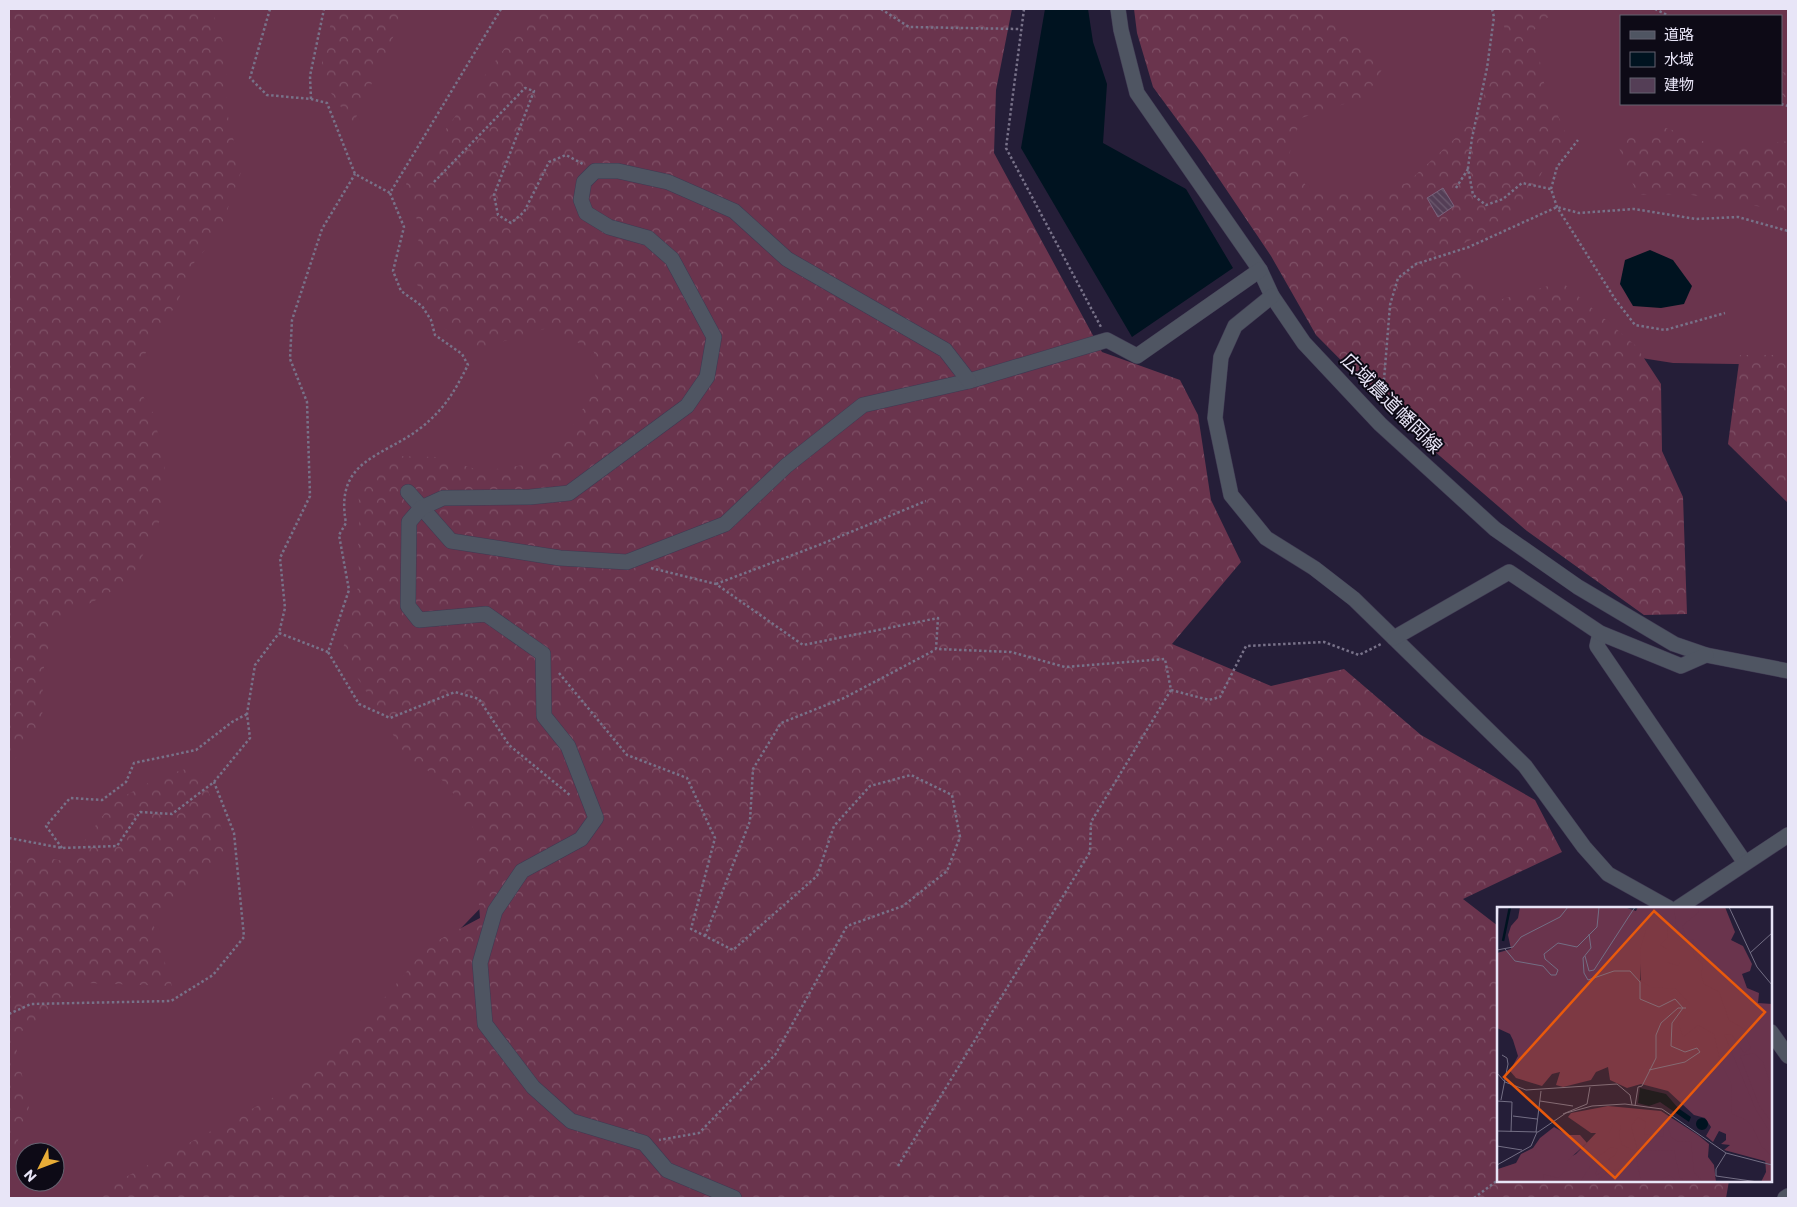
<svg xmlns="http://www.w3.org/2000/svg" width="1797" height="1207" font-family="Commissioner,'Noto Sans JP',sans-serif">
<defs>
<pattern id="forest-crowns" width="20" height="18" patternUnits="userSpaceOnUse" patternTransform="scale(1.25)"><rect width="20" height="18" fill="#6a344d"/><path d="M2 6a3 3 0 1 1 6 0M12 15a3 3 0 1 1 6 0" fill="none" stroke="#7f5167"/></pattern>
<pattern id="building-back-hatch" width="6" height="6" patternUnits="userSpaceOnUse" patternTransform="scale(1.25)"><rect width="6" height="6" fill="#543e56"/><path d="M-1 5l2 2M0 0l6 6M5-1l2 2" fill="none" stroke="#6d5a6f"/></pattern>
</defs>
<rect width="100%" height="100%" fill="#251e38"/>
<g fill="#6a344d" fill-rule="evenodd">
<path d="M193 9H545L605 334 610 408 492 815 496 892 436 954 366 1049 119 1198H9V669L108 385ZM25 1152H55V1182H25Z"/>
<path d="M1216 9H1788V365L1673 363 1622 355 1484 316 1310 210ZM1621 16H1781V104H1621Z"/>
</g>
<g fill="url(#forest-crowns)">
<polygon points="9,9 219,9 213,13 227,54 227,112 241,172 219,233 188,270 178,302 156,335 141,361 134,381 153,413 165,463 163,514 130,581 53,624 43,672 42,729 9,765"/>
<polygon points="334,9 406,9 353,124 319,76"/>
<polygon points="533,9 1012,9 996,90 994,153 1102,352 1180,380 1198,415 1211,500 1241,562 1172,644 1271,686 1344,669 1421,735 1535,800 1562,852 1463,899 1498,926 1498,1181 1729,1181 1726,1198 87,1198 276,1096 354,1034 429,945 480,918 472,816 442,780 407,757 342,653 359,583 358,536 360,515 358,490 395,456 436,457 482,471 532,464 572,426 596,388 594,352 551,327 478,349 442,327 408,269 421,233 406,184"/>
<polygon points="1134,9 1332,9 1337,21 1385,64 1366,97 1301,118 1288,158 1310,192 1359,195 1407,183 1465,129 1498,69 1506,34 1500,9 1557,9 1534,30 1544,83 1566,134 1541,174 1523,213 1449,251 1492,302 1562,282 1636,346 1661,384 1662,451 1683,497 1687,614 1644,615 1527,531 1412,432 1316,335 1271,256 1203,155 1153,87 1137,33"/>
<polygon points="1781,71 1788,74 1788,98 1781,96"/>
<polygon points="1666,128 1727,150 1788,141 1788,219 1762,207 1686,194 1637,195 1616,140"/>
<polygon points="1740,355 1788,355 1788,503 1728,444"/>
<polygon points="199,765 231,855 153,923 172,986 86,983 14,1037 29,1108 9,1167 9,851 69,862 112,803 159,777"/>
</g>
<g fill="#001320">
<polygon points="1045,9 1088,9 1093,42 1107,84 1103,143 1186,189 1233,268 1132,337 1021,148"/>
<polygon points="1650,250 1673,260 1692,286 1684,304 1661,308 1633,306 1620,284 1625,260"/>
</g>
<polygon fill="url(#building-back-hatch)" stroke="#7b637d" points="1443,188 1454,206 1438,217 1427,198"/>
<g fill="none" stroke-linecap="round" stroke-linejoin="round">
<g stroke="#403a53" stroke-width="16">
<g id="minor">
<polyline points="1118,9 1121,30 1137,93 1260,270 1272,296 1304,343 1380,424 1495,529 1578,587 1674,644 1706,655 1788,671"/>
<polyline points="1272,296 1235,326 1221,357 1215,418 1231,495 1266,538 1314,568 1354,599 1525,766 1584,847 1608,874 1669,908"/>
<polyline points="408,492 451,541 560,558 627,562 725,524 786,466 863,405 969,381 1107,340 1137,356 1260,270"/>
<polyline points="1600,633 1597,646 1745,863"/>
<polyline points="1394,638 1509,572 1600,633 1681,666 1706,655"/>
<polyline points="1678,908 1788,835"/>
<polyline points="1771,1032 1788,1056"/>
<polyline points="734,1198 667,1170 644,1143 571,1121 533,1087 485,1024 480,963 495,911 522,871 581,839 596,818 568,746 544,716 543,654 486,614 419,620 408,606 409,522 421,508 443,498 530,497 569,493 687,406 707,377 714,337 672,259 648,238 609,227 586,213 581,200 584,182 595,171 618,171 668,182 734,211 787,259 945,350 969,381"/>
<polyline points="1785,1198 1788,1196"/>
</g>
</g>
<g stroke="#787289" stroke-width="2.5" stroke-dasharray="2.5 2.5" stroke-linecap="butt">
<polyline points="270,9 250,78 267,95 311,99 327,103 355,174 390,193"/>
<path d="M501 9 390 193 404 227 393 271 401 291 422 306 431 320 435 335 462 354 468 365C454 392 446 407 422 427 384 457 334 459 346 523L339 535 349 590 328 652 359 704 390 718 455 692 479 699 509 745 571 796"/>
<polyline points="881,9 909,27 1020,29"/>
<polyline points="1024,9 1006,148 1101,327"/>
<polyline points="1492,9 1494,17 1487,68 1472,138 1468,168 1473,195 1486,205 1503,199 1522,183 1551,189 1557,207 1615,299 1635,325 1665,330 1725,313"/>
<polyline points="1655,9 1669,16"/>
<polyline points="311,99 310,76 324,9"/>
<polyline points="1781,104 1788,106"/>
<polyline points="434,182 525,88 534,91 494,195 498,215 511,223 524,212 549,162 566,155 583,164"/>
<polyline points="1456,188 1468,169"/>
<polyline points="1551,189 1557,167 1578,140"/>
<polyline points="1382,405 1390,305 1398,278 1416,264 1469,247 1557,207 1579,213 1634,209 1696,219 1738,217 1788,231"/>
<polyline points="651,568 716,584 803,645 938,618 936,649 1011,652 1065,667 1165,659 1171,690 1209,700 1220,697 1246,646 1324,642 1359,655 1381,644"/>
<polyline points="716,584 819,545 926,501"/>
<polyline points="328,652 279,633 285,608 280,558 310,496 307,402 290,359 292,320 322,229 355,174"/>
<polyline points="559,673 627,755 687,778 715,838 691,929 733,950 817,876 834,826 870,786 911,775 952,795 960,837 947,871 903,906 847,926 775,1055 699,1133 659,1140"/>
<polyline points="9,838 62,848 117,846 140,812 172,814 214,782 250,738 247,714 255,665 279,633"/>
<polyline points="62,848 46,826 70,798 102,800 126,782 134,763 196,750 232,722 247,714"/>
<polyline points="705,936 750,821 753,769 781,723 844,698 935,650"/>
<polyline points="9,1014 31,1004 171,1001 213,975 244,937 234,833 214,782"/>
<polyline points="898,1166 1090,852 1091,822 1171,690"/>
<polyline points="1474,1198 1498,1180"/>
</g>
<use href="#minor" stroke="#4f5562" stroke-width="15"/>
</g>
<g text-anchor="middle" stroke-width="4" stroke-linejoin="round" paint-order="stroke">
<g font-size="19" fill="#e8e5f7" stroke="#0d0a16">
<text transform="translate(1392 403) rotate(45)" y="7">広域農道幡岡線</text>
</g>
</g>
<g transform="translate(1497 907)">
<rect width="275" height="275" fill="#251e38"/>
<path d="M158 0H204L224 83 251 121 275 173V275H264L269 265 268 250 233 210 187 133 144 76 142 36 149 11ZM140 208 173 219 195 233 209 275H45V264L79 247 100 225 115 216Z" fill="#6a344d"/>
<path d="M23 0H127L139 4 141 0H177L179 18 189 34 183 39V55L181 59 170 55V42L163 38 170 31 171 20 155 5 144 39 143 73 153 80 179 82 193 97V103L181 115 186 130 201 118 217 127 223 154 234 176 235 207 249 213 255 219 265 240 275 249V256L227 243 233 238 224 237 229 233V227L222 224 216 235 209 229 214 220 208 211 197 208 171 184 144 177 130 181 113 173 111 160 99 165 94 173 66 180 59 178 63 165 55 167 45 179 19 171 13 164 21 149 16 133 13 127 0 121V46L14 42 11 28 14 19 21 11ZM201 0H228L238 25 234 33 246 39 255 57 253 64 245 67 250 81 262 86 261 96 275 97V182L266 155 257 146 243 149 262 198 275 216V228L259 203 227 127 235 128 247 146 254 141 249 131V123L232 113 222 85 207 77 204 68 206 58 197 48 196 32 190 33 185 19 202 5ZM111 199 164 204 201 228 212 237 211 250 217 258 219 275H206L197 265 194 235 180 234 174 230 171 220 167 222 166 230 147 227 149 215 141 210 134 219 140 241 145 244 177 243 183 271 192 275H180L173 268 163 273 144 275 138 244 125 238 122 228 124 218H116L112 226H94L71 210 74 206ZM57 220 71 228H83L90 236 70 254V262L61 271 46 267 47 275H0L1 262 19 256 24 247 36 241 43 231ZM114 240 121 242 118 248 100 261 98 269 112 261H126L113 264 97 275H83L98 252Z" fill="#6a344d"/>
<path d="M143 181 169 187 181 201 194 210 192 215 163 195 152 199 141 196ZM199 217a6 6 0 1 1 12 0a6 6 0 1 1-12 0Z" fill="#001320"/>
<path fill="none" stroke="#001320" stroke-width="2.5" d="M6 34 13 0"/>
<path fill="none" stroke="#736e84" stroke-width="1" d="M232 0 260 60 275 78M0 25 1 0M92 27 94 41 86 51 87 66 91 73 117 64H133L143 75V92L162 100 178 92 186 101M8 42 18 54 46 59 54 68H59L61 63 48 52 47 47 61 36 80 40 100 20 102 0M0 43 16 40 24 30 63 10 71 0M253 46 275 26M88 49 92 64 97 63 138 0M152 163 188 155 203 145 200 141 188 145 174 139 175 116 186 101M0 166 8 175 29 183 120 177 133 188 135 198M4 193 11 157 10 151 5 148M0 194 15 195 14 225M43 194 76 199M138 199 141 180 145 179 159 151V128L164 116 181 101H189M66 207 90 197 93 180M16 209 40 212M0 224 41 225 69 206 95 199 128 197 165 202 229 246 275 258M39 225 44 184M0 239 25 243M229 246 219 262V269L261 275M0 258 34 239 40 225"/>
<path fill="#e8590c" fill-opacity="0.15" stroke="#e8590c" stroke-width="2.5" d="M157 4 268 105 118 271 7 170Z"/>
<rect width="275" height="275" fill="none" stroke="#e8e5f7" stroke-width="2.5"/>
</g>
<rect width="1797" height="1207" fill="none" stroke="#e8e5f7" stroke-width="20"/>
<rect x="1620" y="15" width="162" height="90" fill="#0d0a16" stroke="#656270"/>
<rect x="1630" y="31" width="25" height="8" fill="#4f5562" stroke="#656270"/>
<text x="1664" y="40" font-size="15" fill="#e8e5f7">道路</text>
<rect x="1630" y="52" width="25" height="15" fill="#001320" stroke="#656270"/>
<text x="1664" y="65" font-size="15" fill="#e8e5f7">水域</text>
<rect x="1630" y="78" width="25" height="15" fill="#543e56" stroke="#656270"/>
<text x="1664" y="90" font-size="15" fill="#e8e5f7">建物</text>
<g transform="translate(40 1167) rotate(228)"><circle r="24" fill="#0d0a16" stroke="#656270"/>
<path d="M0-4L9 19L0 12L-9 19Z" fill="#e8ac37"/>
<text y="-8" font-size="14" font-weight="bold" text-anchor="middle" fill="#e8e5f7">N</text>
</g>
</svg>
